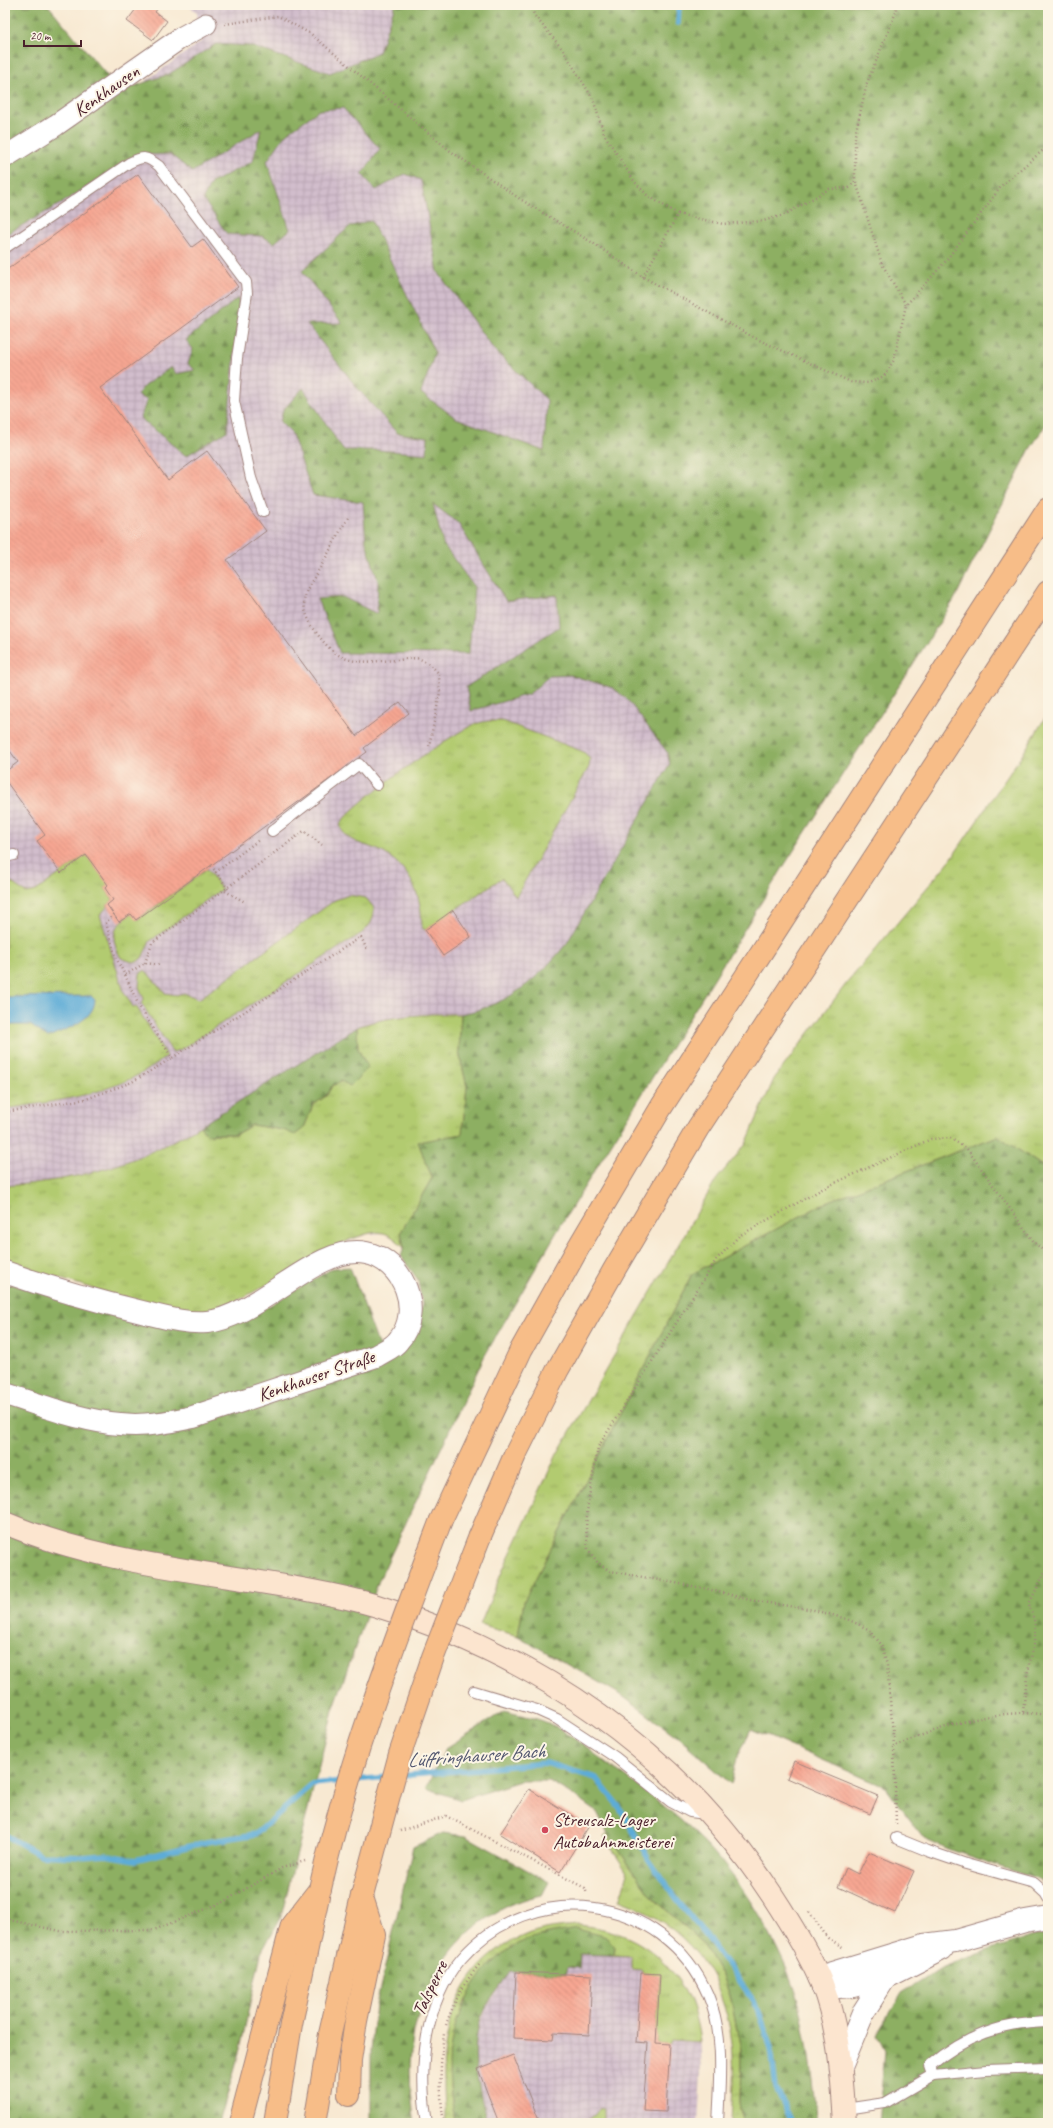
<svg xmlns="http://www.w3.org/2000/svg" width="1053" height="2128" font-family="Caveat,sans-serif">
<defs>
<pattern id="industrial-grid" width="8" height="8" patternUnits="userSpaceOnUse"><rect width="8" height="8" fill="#d1bdcc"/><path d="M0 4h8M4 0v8" fill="none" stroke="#b5a2af"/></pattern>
<pattern id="grass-tufts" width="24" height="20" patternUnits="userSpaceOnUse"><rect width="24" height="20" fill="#b2cb70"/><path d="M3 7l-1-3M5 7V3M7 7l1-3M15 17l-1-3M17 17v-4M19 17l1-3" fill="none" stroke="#9bae61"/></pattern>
<pattern id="forest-firs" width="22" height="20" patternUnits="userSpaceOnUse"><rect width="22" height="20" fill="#8daf62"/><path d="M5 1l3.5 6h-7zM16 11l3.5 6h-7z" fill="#758e51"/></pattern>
<pattern id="building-back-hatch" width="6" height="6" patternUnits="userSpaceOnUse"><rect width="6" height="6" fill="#f6a692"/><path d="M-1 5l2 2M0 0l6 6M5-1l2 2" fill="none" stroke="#d48e7e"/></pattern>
</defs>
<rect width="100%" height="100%" fill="#fcf5e5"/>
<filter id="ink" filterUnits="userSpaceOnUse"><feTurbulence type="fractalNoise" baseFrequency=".025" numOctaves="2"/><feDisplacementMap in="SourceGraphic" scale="8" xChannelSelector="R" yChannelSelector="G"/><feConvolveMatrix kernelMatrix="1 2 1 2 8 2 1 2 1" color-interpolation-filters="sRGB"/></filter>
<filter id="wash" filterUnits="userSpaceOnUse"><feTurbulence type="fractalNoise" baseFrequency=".012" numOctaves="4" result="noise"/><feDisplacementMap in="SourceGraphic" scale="16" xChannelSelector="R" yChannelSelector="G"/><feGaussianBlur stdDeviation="0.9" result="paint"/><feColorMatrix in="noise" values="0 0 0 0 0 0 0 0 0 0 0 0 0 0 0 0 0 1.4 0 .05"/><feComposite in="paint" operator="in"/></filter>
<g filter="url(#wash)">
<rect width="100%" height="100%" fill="#f8e9d2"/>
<g fill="url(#industrial-grid)">
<polygon points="189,5 429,5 874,494 536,1234 385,1233 367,1234 344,1243 5,1262 5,180 202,41 197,13"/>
<polygon points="580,1954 632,1956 644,1963 643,1973 660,1974 683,1988 691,2003 699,2034 701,2073 698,2123 487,2123 475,2067 475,2043 479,2026 487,2006 510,1972 568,1967 579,1968"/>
</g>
<g fill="url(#grass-tufts)" stroke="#7e754e">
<polygon points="1048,713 1048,1170 998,1136 829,1201 692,1274 524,1601 518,1636 480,1625 504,1567 557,1454 716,1180 746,1144 774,1079 846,984 951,859 1024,752"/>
<path d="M488 721H503L584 752 590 759 589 767 516 897 502 878 425 930 422 928C422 897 412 870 384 853 370 844 343 844 340 824 352 803 447 737 471 726 476 723 483 722 488 721Z"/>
<path d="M86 855 109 885 105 888 113 900 107 905 108 906 100 915 124 992 133 1007 136 1006 167 1056C121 1094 62 1100 5 1109V878L26 893 36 891Z"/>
<path d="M207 869 222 889 150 941 142 958 138 961 132 962 121 958C109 937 113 927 131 914L137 920Z"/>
<path d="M349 895 366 898 374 908C374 920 370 926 362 933L180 1050 172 1052 142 1004 144 999 139 987 140 974 145 970 165 993 176 995 184 993 199 999 335 900Z"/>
<path d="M432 1014H461L459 1052 467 1087 462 1134 432 1178 401 1232 404 1248C385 1226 374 1231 349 1240L235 1302 214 1309 189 1312 141 1303 5 1262V1186C80 1180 135 1165 200 1126L207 1134H236L252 1125 283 1130 304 1128 313 1105 326 1096 332 1086 368 1068 358 1049 357 1027C381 1018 406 1016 432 1014Z"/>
<path d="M608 1834 649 1894 703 1944 722 1976 731 1999 741 2051 740 2103 743 2123H731C732 2097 735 2070 732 2044 724 1973 686 1925 619 1900L628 1874 604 1836Z"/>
<path d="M577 1925C645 1930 692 1973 700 2042L671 2040 670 2044 656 2043 660 1975 643 1973V1970L631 1969V1956L611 1955 614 1953 615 1947 493 1962 463 2003 450 2087 455 2123H446C436 2050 448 1969 523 1936 540 1928 559 1927 577 1925Z"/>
<polygon points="604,2109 604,2122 609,2123 585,2123 585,2121 591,2118 599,2110"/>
</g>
<g fill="url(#forest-firs)" stroke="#6c6746">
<path d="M5 5H48L120 91 169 74 216 44 250 46 330 73 379 52 395 5H1048V421L1030 449 954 600 782 869 562 1223 484 1357 379 1580 333 1710 281 1917 261 1953 240 2050 219 2123H5V1282L67 1300 247 1319 333 1268 350 1267 378 1344 405 1348 417 1331 422 1304 418 1280 401 1256 404 1248 401 1232 432 1178 418 1142 462 1134 467 1087 459 1052 461 1014C509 1005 537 980 567 943L670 764 667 752 627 699 613 688 571 675 549 676 529 694 471 711 466 687 559 627 557 595 506 601 458 523 433 504 443 544 474 587 469 654 340 653 317 599 343 597 377 614 378 581 366 542 363 502 313 495 292 434 280 422 283 410 303 388 343 450H378L427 454 428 437 397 433 359 390 307 324 342 323 302 271 349 227 371 220 435 353 421 393 456 418 544 451 547 400 494 350 438 272 421 180 405 174 376 190 362 174 380 149 343 108 319 110 286 134 267 161 290 230 274 243 262 236 227 234 203 199 211 183 253 161 261 129 192 172 170 154 137 155 65 201 5 235Z"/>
<polygon points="238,298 239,311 227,431 186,456 140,418 147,400 137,395 144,386 171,367 176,374 195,370 188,364 193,349 186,340"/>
<polygon points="357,1027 358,1049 368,1068 350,1086 341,1081 332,1086 326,1096 313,1105 304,1128 295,1135 283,1130 252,1125 236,1134 207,1134 200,1126"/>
<polygon points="998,1136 1048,1170 1048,1885 1036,1879 951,1850 924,1838 885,1787 751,1729 737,1758 731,1784 679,1738 621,1695 518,1636 524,1601 692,1274 829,1201"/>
<path d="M504 1711C518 1715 535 1717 548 1723 569 1733 589 1750 608 1764 640 1787 670 1809 698 1836 735 1871 773 1933 791 1980 808 2025 811 2076 817 2123H743L740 2103 741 2051 731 1999 722 1976 703 1944 649 1894 608 1834 597 1812 576 1797 549 1781H520L461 1800 426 1788 446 1748Z"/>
<path d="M443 1833 466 1836 549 1882 542 1895C470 1909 422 1974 412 2044 408 2070 411 2097 415 2123H371V2050L376 2005 413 1847Z"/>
<path d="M576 1929 607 1937 615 1947 614 1953 611 1955 580 1954 579 1968 568 1967 566 1974 510 1972C503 1983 493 1994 487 2005 466 2044 478 2083 487 2123H455C452 2098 446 2070 451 2044 458 2002 487 1955 529 1939 543 1934 561 1932 576 1929Z"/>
<polygon points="1048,1932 1048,2123 878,2123 885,2051 877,2035 902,1993 941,1968 994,1948"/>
</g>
<path fill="#5dacd7" stroke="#546681" d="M91 996 95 1000C94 1021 64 1030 48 1037L30 1025H5V997Z"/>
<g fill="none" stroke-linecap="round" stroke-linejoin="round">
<g stroke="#5dacd7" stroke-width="5.5">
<polyline points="678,23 679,5"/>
<polyline points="399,1776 546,1763 596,1778 620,1808 649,1860 677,1900 711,1942 754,2001 771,2048 776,2088 793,2123"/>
<polyline points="354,1780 389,1777"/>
<polyline points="5,1835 41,1855 81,1857 106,1855 135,1860 206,1842 256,1834 312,1784 343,1781"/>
</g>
</g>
<g id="blocks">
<g fill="url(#building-back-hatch)">
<polygon points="139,5 160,5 155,12 167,21 153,40 127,21"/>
<polygon points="138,174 192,247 203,239 238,287 100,388 168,480 207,451 266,531 227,560 356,736 400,702 409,713 364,748 367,752 136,920 131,914 119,922 107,905 113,900 105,888 108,885 86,855 61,873 37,841 45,835 5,780 5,772 18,762 5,744 5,271"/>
<polygon points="453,910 471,937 443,956 425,930"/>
<polygon points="794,1761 878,1796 870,1814 787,1778"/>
<polygon points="529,1789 589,1826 560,1872 500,1834"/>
<polygon points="869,1852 914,1871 895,1913 838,1887 846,1868 858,1874"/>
<polygon points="516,1972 592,1975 589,2035 554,2033 553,2040 513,2038"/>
<polygon points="641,1973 660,1974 656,2043 670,2044 666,2112 643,2111 648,2043 636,2042"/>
<polygon points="513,2055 540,2123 499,2123 478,2069"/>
</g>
</g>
</g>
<g filter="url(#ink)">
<use href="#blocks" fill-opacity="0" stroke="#a1847e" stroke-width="1"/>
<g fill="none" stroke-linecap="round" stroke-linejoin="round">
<g stroke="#a1847e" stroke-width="12">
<g id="service">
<path d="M5 248 129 163C144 156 146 156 159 166L246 282 247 293 237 358 234 401 251 478 263 512"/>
<polyline points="272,831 359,764 377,785"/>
<polyline points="5,857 14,855"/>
<polyline points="474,1691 537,1710 557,1719 615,1757 671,1802 690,1812 706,1814"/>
<polyline points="896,1838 928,1851 966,1864 1034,1883 1045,1893 1048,1898"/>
<path d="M933 2075 930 2066C965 2036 1002 2023 1048 2022"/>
<polyline points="845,2109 885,2103 933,2075 986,2070 1048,2068"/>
<path d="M427 2123C418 2069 424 2003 461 1959 532 1877 664 1893 708 1995 725 2035 720 2081 718 2123"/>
</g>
</g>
<g stroke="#a1847e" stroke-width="23">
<polyline id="minor" points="5,157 56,125 182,37 206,24"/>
</g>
<g stroke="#a1847e" stroke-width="24">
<g id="tertiary">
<path d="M5 1272C50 1288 96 1301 142 1312 163 1317 186 1324 207 1322 259 1317 317 1243 366 1253 404 1260 424 1312 398 1341 393 1348 382 1352 376 1356L193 1417C169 1422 144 1427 120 1424 81 1421 42 1405 5 1394"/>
<polyline points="819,1977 924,1945 955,1941 1025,1921 1048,1917"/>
<polyline points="823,1988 854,1986 885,1978 942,1949"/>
<polyline points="841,2067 864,2011 885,1978"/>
</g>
</g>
<g stroke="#a1847e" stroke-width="24">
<path id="secondary" d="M5 1523C96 1562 195 1570 291 1587 319 1592 347 1597 374 1605 537 1655 678 1752 772 1895 791 1924 809 1953 822 1984 839 2028 842 2077 845 2123"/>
</g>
<g stroke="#a1847e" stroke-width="24">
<g id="motorway">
<polyline points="441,1520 521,1350 578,1248 662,1106 1048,509"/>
<polyline points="480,1536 515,1455 558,1369 614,1270 698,1128 1048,592"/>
<polyline points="349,2095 350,2060 356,2021 374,1935 362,1897"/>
<polyline points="240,2123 292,1925 320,1889"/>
<polyline points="275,2123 291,2024 318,1896"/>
<polyline points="315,2123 330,2034 362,1896"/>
</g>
</g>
<g stroke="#a1847e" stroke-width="2.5" stroke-dasharray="1 3" stroke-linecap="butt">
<polyline points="531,5 534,15 563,50 593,99 604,134 634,181 648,196 678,214"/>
<polyline points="225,24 278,16 311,34 449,150 520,199 593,243 643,277 757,339 851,382 869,383 884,376 894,360 906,305 945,262 1003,184 1048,146"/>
<polyline points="856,182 882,264 906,305"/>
<polyline points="643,277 678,214 723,224 763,221 784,215 829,189 849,188 855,181 855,135 867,83 896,12 896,5"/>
<path d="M348 518C339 532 332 547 324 561 308 590 293 598 316 632 341 668 359 662 399 660 405 659 415 657 420 659 428 662 434 668 439 674L440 693 429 746"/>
<polyline points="211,866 216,872"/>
<polyline points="228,889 216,872 260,839"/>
<polyline points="225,891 245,902"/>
<polyline points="114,914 106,923 116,958 125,975 145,963 160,965"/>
<polyline points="145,963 152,943 304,831 322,845"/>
<polyline points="125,975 139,1006 172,1058 361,937 367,950"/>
<polyline points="5,1112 86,1099 132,1082 172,1058"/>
<polyline points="1023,1712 1027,1676 1034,1644 1035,1623 1029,1604 1048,1566"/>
<polyline points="894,1746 887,1665 881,1644 868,1629 847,1619 814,1610 750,1600 708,1589 610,1571 598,1563 588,1549 586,1528 588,1503 598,1447 716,1260 739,1236 824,1188 931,1139 950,1138 967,1149 1034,1242 1048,1255"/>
<path d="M896 1824 894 1746C941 1727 997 1707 1048 1715"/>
<polyline points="400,1831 446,1816 585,1888 587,1894"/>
<polyline points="809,1912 828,1938 844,1948"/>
<polyline points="5,1919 60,1931 154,1930 223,1902 282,1868 305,1861"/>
<path d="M446 2025C454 2002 464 1982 480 1964"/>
<path d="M444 2123C439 2093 440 2064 444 2034"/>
</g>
<use href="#service" stroke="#fff" stroke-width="10"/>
<use href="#minor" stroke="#fff" stroke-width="21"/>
<use href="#tertiary" stroke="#fff" stroke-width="22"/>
<use href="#secondary" stroke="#fce5cf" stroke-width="22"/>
<use href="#motorway" stroke="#f7bd88" stroke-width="22"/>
<g stroke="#a1847e" stroke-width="24" stroke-linecap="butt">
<g id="motorway-bridge">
<path d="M320 1889C348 1762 395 1641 441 1520"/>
<polyline points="362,1896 400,1754 433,1657 480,1536"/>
</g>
</g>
<use href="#motorway-bridge" stroke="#f7bd88" stroke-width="22"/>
</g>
</g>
<circle fill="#d1495b" stroke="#fcf5e5" stroke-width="1.5" cx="545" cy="1830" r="4"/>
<g text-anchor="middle" stroke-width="4" stroke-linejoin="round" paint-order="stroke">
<g font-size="19" fill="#4a1f2b" stroke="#fcf5e5">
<text transform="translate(106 90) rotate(-35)" y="7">Kenkhausen</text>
<text transform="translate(316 1375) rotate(-19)" y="7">Kenkhauser Straße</text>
<text transform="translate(429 1988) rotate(-65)" y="7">Talsperre</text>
</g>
<g font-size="19" fill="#4a1f2b" stroke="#fcf5e5" text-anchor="start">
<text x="553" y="1826">Streusalz-Lager<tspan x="553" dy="22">Autobahnmeisterei</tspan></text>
</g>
<g font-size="20" font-style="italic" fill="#525770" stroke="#fcf5e5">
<text transform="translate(476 1755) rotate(-4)" y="7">Lüffringhauser Bach</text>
</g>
</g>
<rect width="1053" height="2128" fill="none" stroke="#fcf5e5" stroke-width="20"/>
<path d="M24 40v6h57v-6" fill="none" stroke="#4a1f2b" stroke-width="2"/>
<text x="30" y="40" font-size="12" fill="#4a1f2b" stroke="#fcf5e5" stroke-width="3" paint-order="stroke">20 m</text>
</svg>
